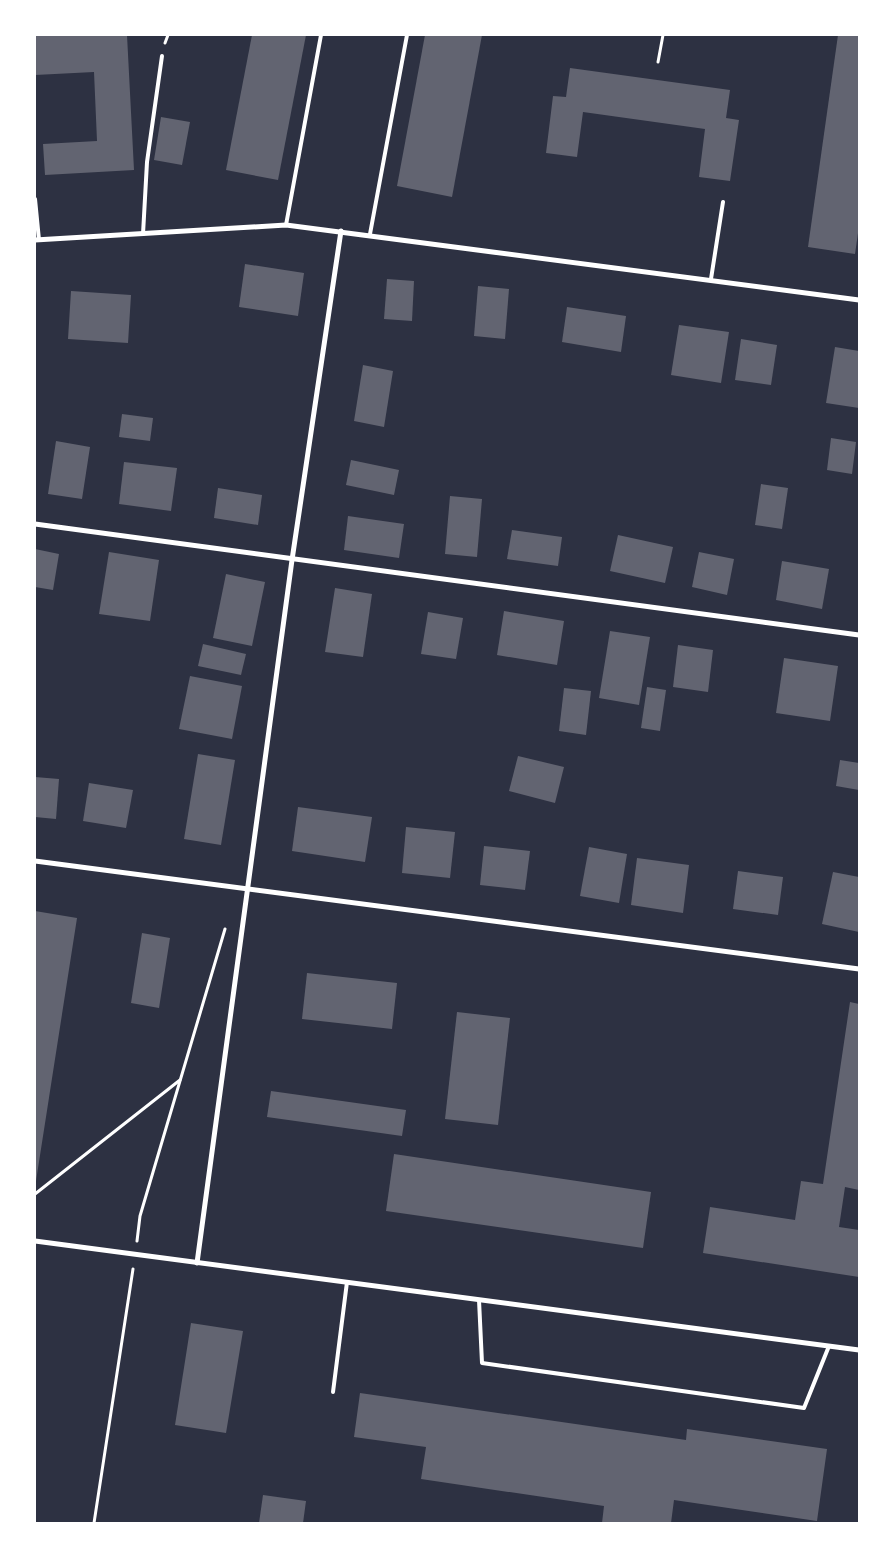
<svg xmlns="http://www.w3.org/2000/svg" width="894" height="1558" font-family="'Open Sans',sans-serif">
<rect width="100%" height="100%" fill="#2d3142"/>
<g fill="#626471">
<polygon points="35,35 127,35 134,170 45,175 43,144 97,141 94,72 35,75"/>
<polygon points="252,35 306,35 278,180 226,170"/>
<polygon points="425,35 482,35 452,197 397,186"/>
<polygon points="838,35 859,35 859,226 855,254 808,247"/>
<polygon points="570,68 730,90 726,118 739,120 730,181 699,177 705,129 583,112 577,157 546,153 553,96 566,97"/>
<polygon points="161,117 190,122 182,165 154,160"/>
<polygon points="245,264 304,273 298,316 239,307"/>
<polygon points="387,279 414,281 412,321 384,319"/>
<polygon points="478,286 509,289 505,339 474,336"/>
<polygon points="71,291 131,295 128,343 68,339"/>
<polygon points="567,307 626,316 621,352 562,342"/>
<polygon points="679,325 729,332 721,383 671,375"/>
<polygon points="741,339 777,345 771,385 735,380"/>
<polygon points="835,347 859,351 859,408 826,403"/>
<polygon points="363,365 393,371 384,427 354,421"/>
<polygon points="122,414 153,418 150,441 119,437"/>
<polygon points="831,438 856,442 852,474 827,470"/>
<polygon points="56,441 90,447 82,499 48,494"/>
<polygon points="351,460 399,470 394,495 346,485"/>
<polygon points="124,462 177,468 171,511 119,504"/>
<polygon points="761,484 788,488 782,529 755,525"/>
<polygon points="218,488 262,495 258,525 214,518"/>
<polygon points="450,496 482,499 477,557 445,554"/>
<polygon points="348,516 404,524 399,558 344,550"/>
<polygon points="512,530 562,537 558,566 507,559"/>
<polygon points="618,535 673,547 665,583 610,571"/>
<polygon points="35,549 59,554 53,590 35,587"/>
<polygon points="109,552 159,560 150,621 99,614"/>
<polygon points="699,552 734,559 727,595 692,587"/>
<polygon points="782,561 829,569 822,609 776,600"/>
<polygon points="226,574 265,582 252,646 213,638"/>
<polygon points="335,588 372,594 363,657 325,652"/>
<polygon points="504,611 564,621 557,665 497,655"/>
<polygon points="428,612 463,618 456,659 421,654"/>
<polygon points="610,631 650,637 639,705 599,698"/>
<polygon points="203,644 246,654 241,675 198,666"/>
<polygon points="678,645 713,650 708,692 673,687"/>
<polygon points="784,658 838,666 830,721 776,713"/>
<polygon points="190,676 242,686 232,739 179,729"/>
<polygon points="647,687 666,690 660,731 641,728"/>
<polygon points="564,688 591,691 586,735 559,731"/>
<polygon points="198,754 235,760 221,845 184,839"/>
<polygon points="518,756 564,767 555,803 509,791"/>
<polygon points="840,760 859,763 859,790 836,786"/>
<polygon points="35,777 59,779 56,819 35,817"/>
<polygon points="89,783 133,790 126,828 83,821"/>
<polygon points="298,807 372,817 365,862 292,851"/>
<polygon points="406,827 455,832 450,878 402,873"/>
<polygon points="484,846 530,851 525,890 480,885"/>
<polygon points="589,847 627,854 619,903 580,896"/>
<polygon points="637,858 689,865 683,913 631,905"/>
<polygon points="738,871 783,877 778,915 733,909"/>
<polygon points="833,872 859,877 859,932 822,924"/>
<polygon points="35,911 77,918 36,1181 35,1181"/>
<polygon points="142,933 170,938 159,1008 131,1003"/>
<polygon points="307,973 397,983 392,1029 302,1019"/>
<polygon points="850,1002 859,1004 859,1190 845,1187 839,1227 859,1230 859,1277 703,1253 710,1207 795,1220 801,1181 823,1184"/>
<polygon points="457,1012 510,1018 498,1125 445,1119"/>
<polygon points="271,1091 406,1110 402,1136 267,1117"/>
<polygon points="394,1154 651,1192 643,1248 386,1211"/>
<polygon points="191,1323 243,1331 226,1433 175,1425"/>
<polygon points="360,1393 686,1440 687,1429 827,1449 817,1521 674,1500 671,1523 602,1523 604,1506 421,1479 426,1447 354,1437"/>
<polygon points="263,1495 306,1501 303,1523 259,1523"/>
</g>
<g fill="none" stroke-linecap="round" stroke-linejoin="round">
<g stroke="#fff" stroke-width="3">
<polyline points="165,43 168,35"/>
<polyline points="658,62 663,35"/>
<polyline points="35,1194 180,1080"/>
<polyline points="137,1241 140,1216 225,929"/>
<polyline points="94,1523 133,1269"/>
</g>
<g stroke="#fff" stroke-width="4">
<polyline points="35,199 39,240"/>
<polyline points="286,225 321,35"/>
<polyline points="143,234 147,162 162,56"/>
<polyline points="370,234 407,35"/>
<polyline points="711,279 723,202"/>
<polyline points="479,1300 482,1363 804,1408 829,1346"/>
<polyline points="333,1392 347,1282"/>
</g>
<g stroke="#fff" stroke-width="5">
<polyline points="35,240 286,225 859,300"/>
<polyline points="35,524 859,635"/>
<polyline points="35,861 859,969"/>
<polyline points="35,1241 859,1350"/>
<polyline points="197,1263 292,560 341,231"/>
</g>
</g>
<rect width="894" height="1558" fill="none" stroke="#ffffff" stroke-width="72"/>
</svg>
